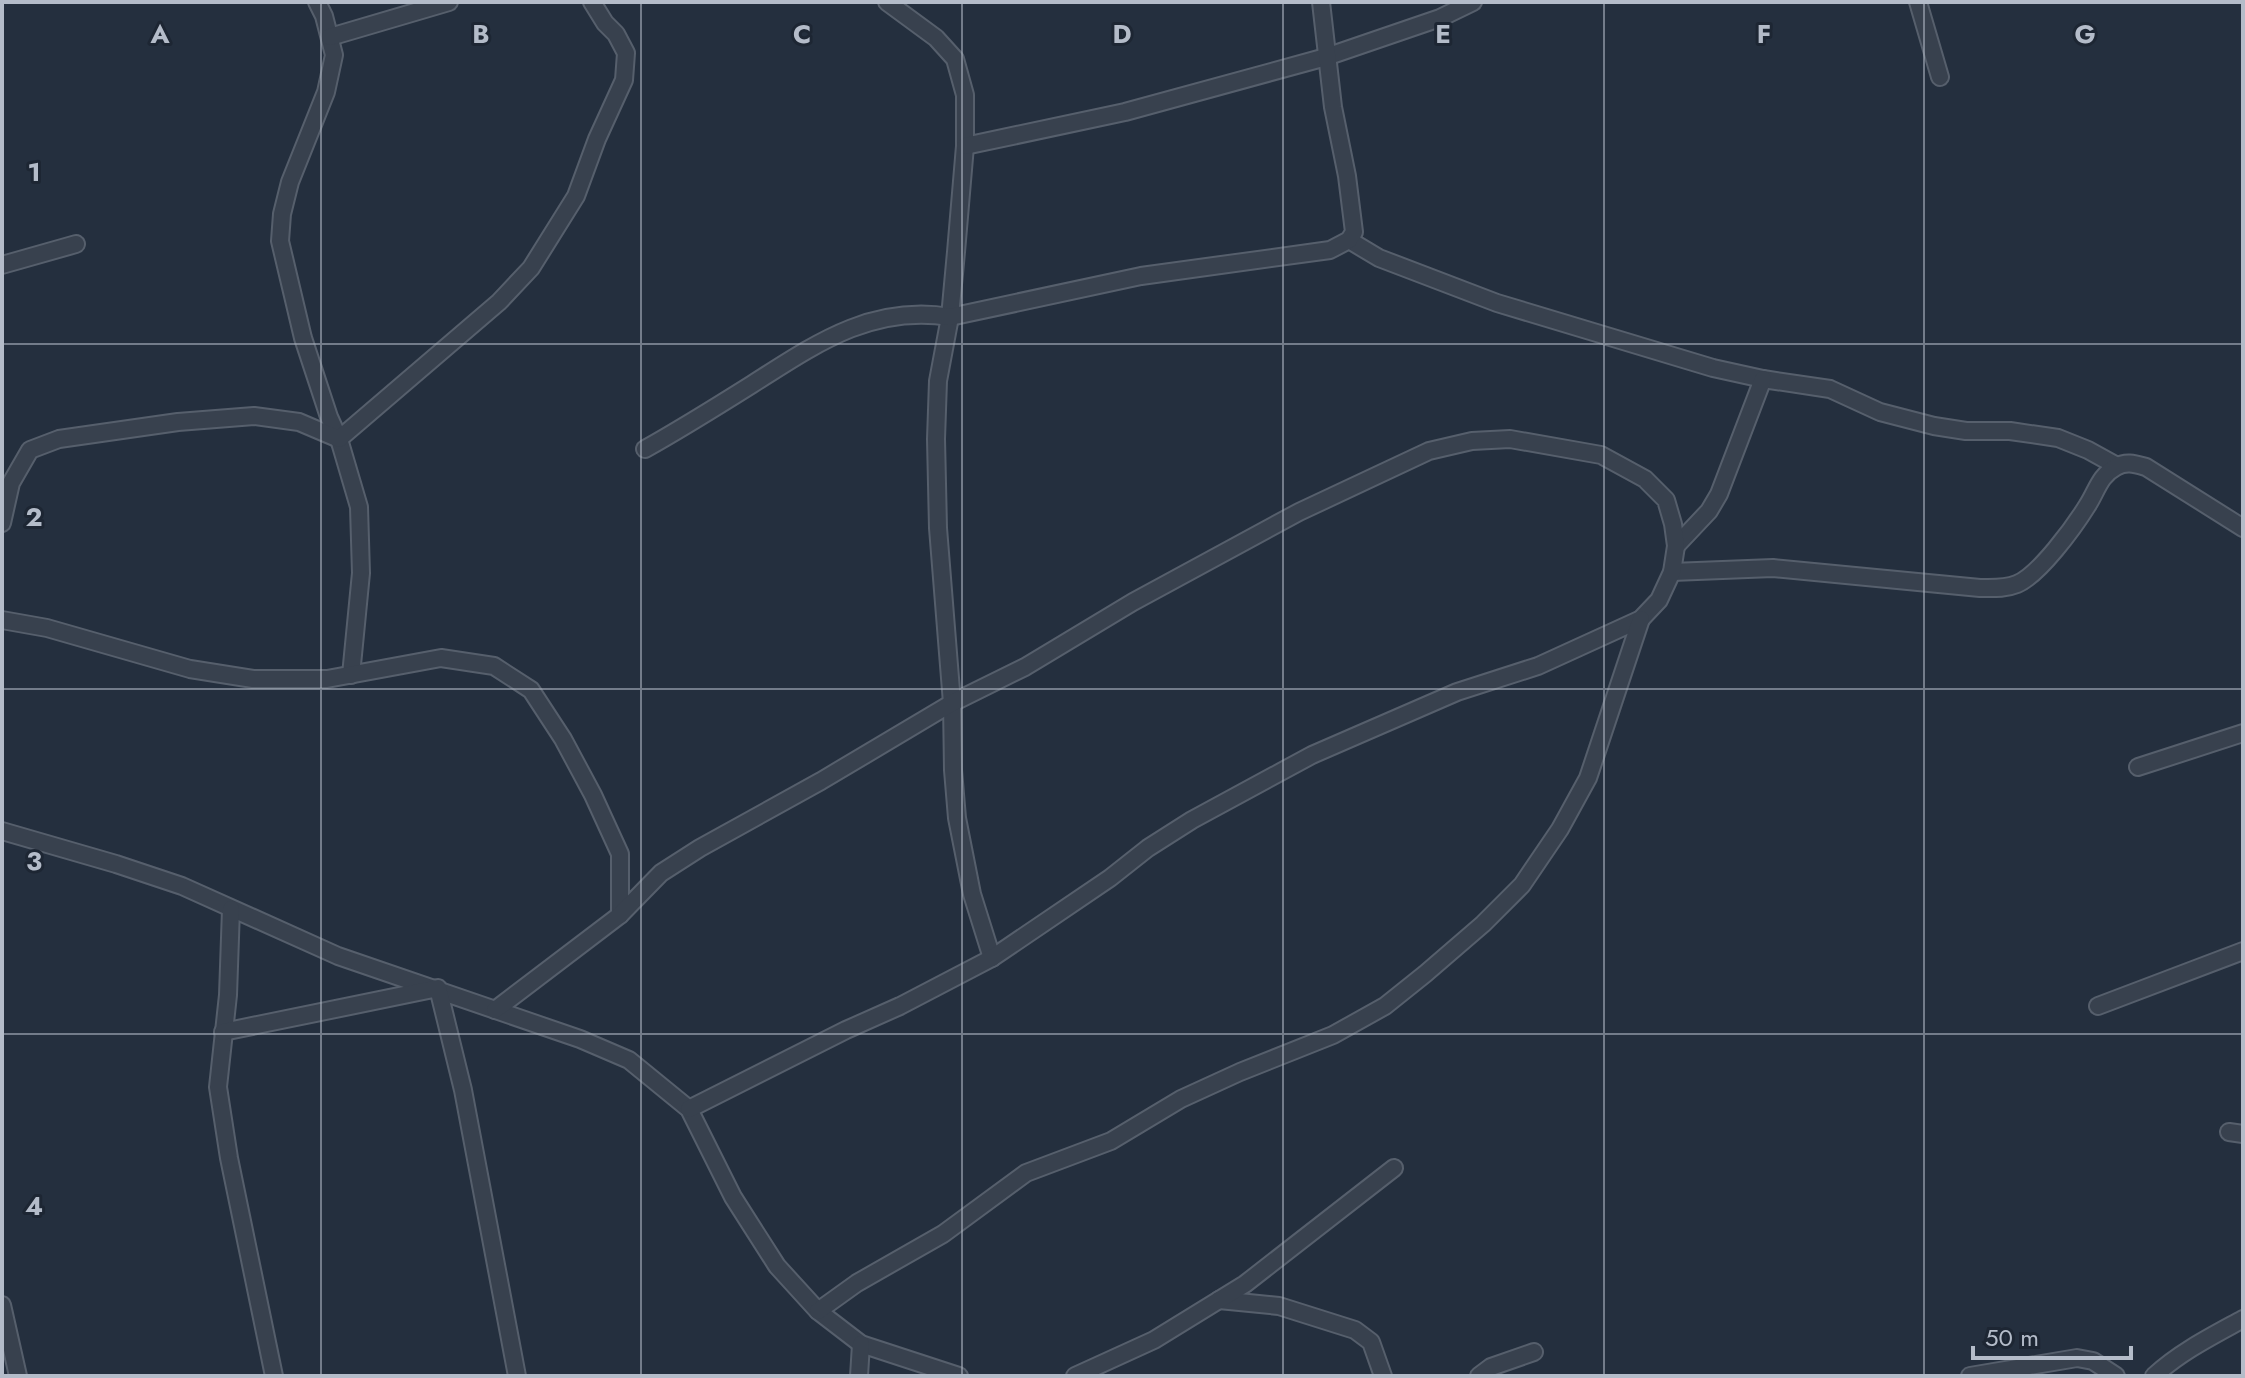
<svg xmlns="http://www.w3.org/2000/svg" width="2245" height="1378" font-family="Jost,sans-serif">
<rect width="100%" height="100%" fill="#242f3e"/>
<g fill="none" stroke-linecap="round" stroke-linejoin="round">
<g stroke="#565f6c" stroke-width="20">
<g id="street">
<polyline points="317,2 324,16 334,55 326,92 290,182 282,214 280,241 303,338 329,417 339,439 359,507 361,573 351,675"/>
<polyline points="887,2 936,38 955,59 965,95 965,146 956,252 950,317 938,381 936,439 938,528 952,703 953,770 957,818 972,894 992,958"/>
<polyline points="1918,2 1940,77"/>
<polyline points="330,37 449,2"/>
<polyline points="965,146 1125,112 1326,57 1440,18 1473,2"/>
<polyline points="1349,240 1379,258 1497,303 1713,368 1763,379 1830,389 1880,412 1934,426 1966,431 2010,431 2058,438 2088,450 2117,466"/>
<polyline points="2,265 76,244"/>
<path d="M645 449C681 429 716 407 751 385 814 345 871 304 950 317L1141 276 1330 250 1349 240 1354 232 1347 176 1333 107 1321 2"/>
<polyline points="2,523 11,483 30,450 59,439 178,422 254,416 299,422 339,439 499,302 531,268 576,196 597,139 624,80 626,53 616,34 605,23 592,2"/>
<polyline points="1676,546 1709,511 1719,494 1763,379"/>
<path d="M1672 572 1773 568 1980 588C1992 588 2005 589 2017 584 2039 575 2074 527 2087 506 2097 491 2099 476 2116 467 2126 461 2135 464 2146 467L2243 528"/>
<polyline points="2,620 47,628 190,669 253,679 327,679 441,658 494,666 531,690 563,739 593,795 620,854 620,915"/>
<polyline points="2138,767 2243,733"/>
<polyline points="2,831 116,864 182,886 338,956 580,1039 629,1060 689,1109 733,1197 777,1266 818,1311 861,1344 959,1376"/>
<polyline points="231,909 228,995 218,1087 229,1158 274,1376"/>
<polyline points="2098,1006 2243,951"/>
<polyline points="495,1010 620,915 661,873 700,848 821,781 952,703 1025,667 1133,602 1299,512 1429,451 1472,441 1510,439 1601,455 1645,479 1666,500 1673,524 1676,546 1672,572 1659,600 1641,619 1538,666 1457,692 1312,755 1192,820 1148,848 1110,878 992,958 900,1006 846,1030 689,1109"/>
<polyline points="223,1032 438,988 463,1090 517,1376"/>
<polyline points="2229,1132 2243,1134"/>
<polyline points="1219,1300 1279,1306 1355,1330 1371,1342 1383,1376"/>
<polyline points="2,1305 18,1376"/>
<polyline points="818,1311 857,1283 943,1234 1026,1173 1111,1141 1181,1099 1240,1072 1333,1035 1385,1006 1425,974 1483,924 1522,885 1560,829 1588,778 1641,619"/>
<polyline points="859,1376 861,1344"/>
<polyline points="1075,1376 1154,1340 1245,1284 1394,1168"/>
<polyline points="1479,1376 1491,1367 1534,1352"/>
<polyline points="1970,1376 2077,1358 2093,1361 2116,1376"/>
<path d="M2154 1376C2180 1352 2212 1336 2243 1319"/>
</g>
</g>
<use href="#street" stroke="#38414e" stroke-width="16"/>
</g>
<path fill="none" stroke="#b4bcc9" stroke-width="2" stroke-opacity="0.55" d="M321 2V1376M641 2V1376M962 2V1376M1283 2V1376M1604 2V1376M1924 2V1376M2 344H2243M2 689H2243M2 1034H2243"/>
<g font-size="26" text-anchor="middle" font-weight="bold" fill="#b4bcc9" stroke="#1d2633" stroke-width="6" stroke-linejoin="round" paint-order="stroke">
<text x="160" y="43">A</text>
<text x="481" y="43">B</text>
<text x="802" y="43">C</text>
<text x="1122" y="43">D</text>
<text x="1443" y="43">E</text>
<text x="1764" y="43">F</text>
<text x="2085" y="43">G</text>
<text x="34" y="181">1</text>
<text x="34" y="526">2</text>
<text x="34" y="870">3</text>
<text x="34" y="1215">4</text>
</g>
<rect width="2245" height="1378" fill="none" stroke="#b4bcc9" stroke-width="8"/>
<path d="M1973 1346v12h158v-12" fill="none" stroke="#b4bcc9" stroke-width="4"/>
<text x="1985" y="1346" font-size="24" fill="#b4bcc9" stroke="#1d2633" stroke-width="6" paint-order="stroke">50 m</text>
</svg>
